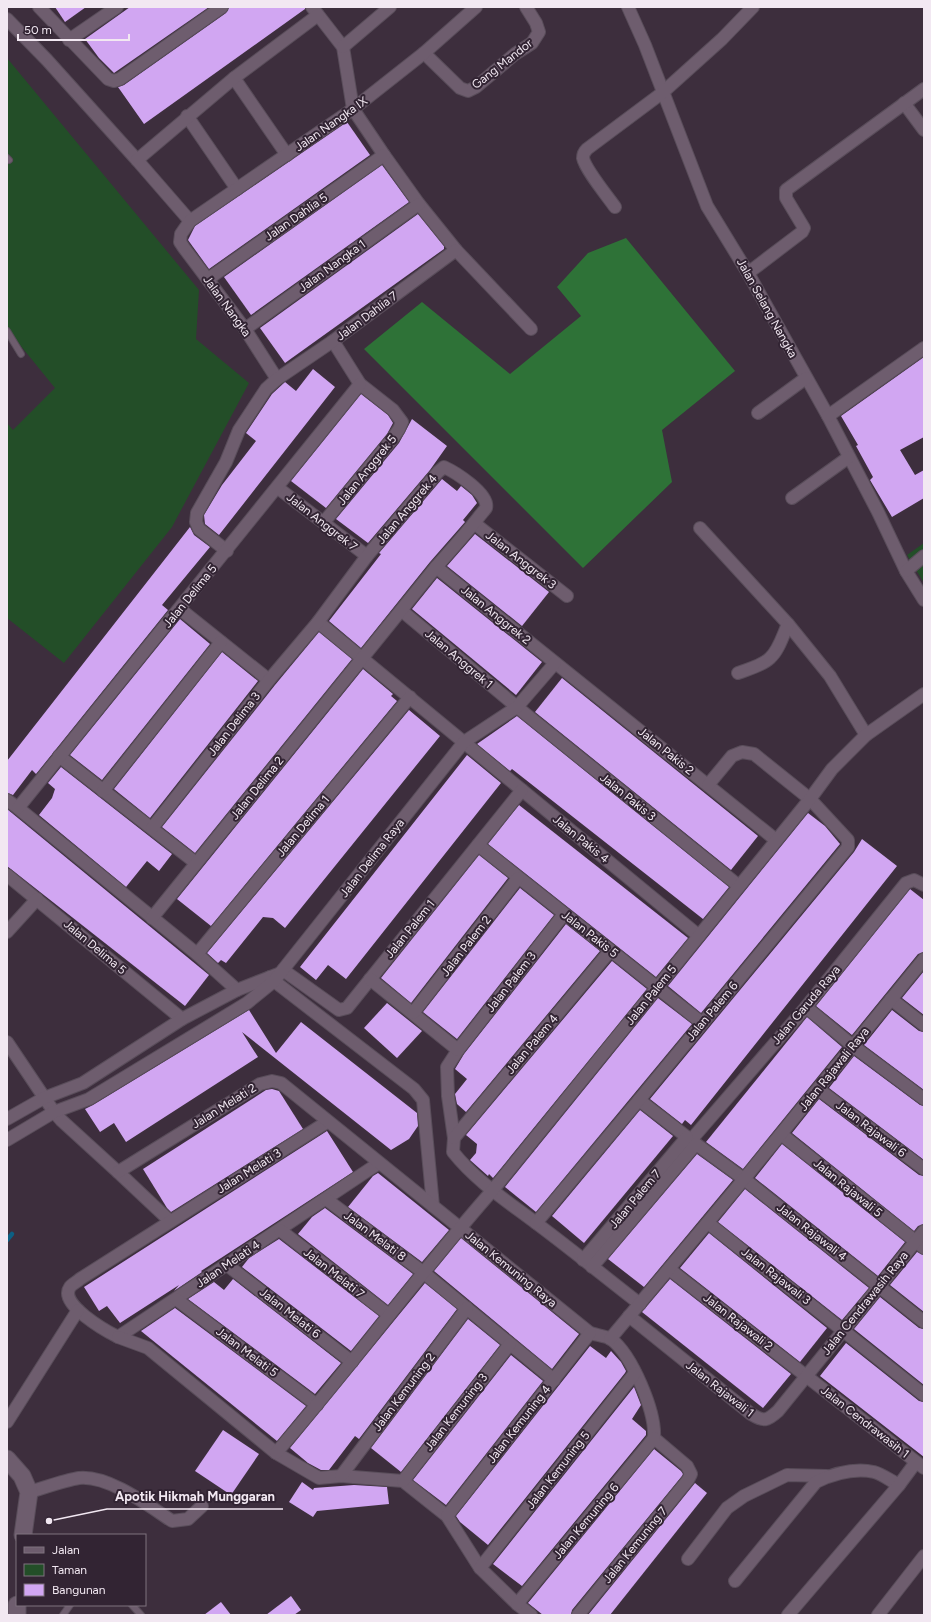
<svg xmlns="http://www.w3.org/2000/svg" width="931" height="1622" font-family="Figtree,sans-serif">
<rect width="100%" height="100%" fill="#3d2e3d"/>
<g fill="#234e28">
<polygon points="7,58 199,290 196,339 249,383 172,527 64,663 7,618 7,423 13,430 55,388 7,329"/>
<polygon points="924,543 924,583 907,555"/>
</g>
<polygon fill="#2e7237" points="626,238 735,371 662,430 672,482 583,568 364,349 422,302 510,374 581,316 557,287 588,253"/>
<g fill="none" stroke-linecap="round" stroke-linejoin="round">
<polyline stroke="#0c5f83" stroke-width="4.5" points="7,1240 12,1234"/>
</g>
<g fill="#d1a6f2">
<polygon points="55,7 86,7 65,22"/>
<polygon points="130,7 209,7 114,73 99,58 85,39"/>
<polygon points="229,7 305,7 305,9 144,124 118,87 124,85 226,13"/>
<polygon points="347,122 370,155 209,269 188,240 195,226"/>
<polygon points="382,165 409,202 251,315 224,277"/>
<polygon points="418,214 444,246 444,249 285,363 260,328"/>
<polygon points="924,357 924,437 900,450 915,475 924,470 924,498 892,517 870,480 873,477 856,446 858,445 841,416"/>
<polygon points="313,369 335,387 219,535 205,524 204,515 222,485 256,441 246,433 272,394 285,382 296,391"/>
<polygon points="361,394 388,415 393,423 387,434 326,508 291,481"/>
<polygon points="412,419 447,446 430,470 368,543 336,519 399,443"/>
<polygon points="442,479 457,491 461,486 472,495 477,503 463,520 465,522 430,562 361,648 329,621 381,554 379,553"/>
<polygon points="190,527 194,535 210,547 162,605 168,610 36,774 32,770 13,795 7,793 7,761"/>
<polygon points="475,534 549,592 522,626 447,566"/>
<polygon points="437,578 542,662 516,695 412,609"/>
<polygon points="180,619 210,644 102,780 70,755"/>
<polygon points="319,632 352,659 195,853 162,827 275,685"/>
<polygon points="222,652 258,681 150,818 114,789"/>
<polygon points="363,669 393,694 391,696 397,701 211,926 177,899"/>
<polygon points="562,678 758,836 731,870 535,712"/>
<polygon points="409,710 440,736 285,928 273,918 263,917 226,963 221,960 218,963 207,953"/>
<polygon points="517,716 729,887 703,919 512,769 510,771 477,744"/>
<polygon points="467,755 501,783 346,979 328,965 316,980 300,967"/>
<polygon points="61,767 172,854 159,871 147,861 126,887 39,815 52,798 55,789 48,783"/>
<polygon points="519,805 688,938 656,977 488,844"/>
<polygon points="7,809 209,975 185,1006 7,866"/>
<polygon points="808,813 825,826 840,844 701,1013 668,986"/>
<polygon points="862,839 897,866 691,1125 685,1120 682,1124 650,1099 854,852"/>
<polygon points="479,855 508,878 411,1003 381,978"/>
<polygon points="520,888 554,915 457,1039 423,1012"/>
<polygon points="910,889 924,900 924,952 918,954 852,1035 816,1006"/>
<polygon points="566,924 600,951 466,1112 457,1104 455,1094 467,1079 455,1069 464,1054"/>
<polygon points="612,961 647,989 493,1178 489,1174 488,1176 470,1160 476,1153 477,1144 466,1135"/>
<polygon points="924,971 924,1015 902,998"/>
<polygon points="658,998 692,1024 536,1212 505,1187"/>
<polygon points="387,1003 422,1031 397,1058 364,1028"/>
<polygon points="249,1010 276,1053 301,1022 417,1113 418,1126 409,1139 391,1150 242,1032 258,1057 126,1142 114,1123 100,1132 85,1109 93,1105"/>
<polygon points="892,1010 919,1031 924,1032 924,1090 864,1045"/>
<polygon points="807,1017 842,1047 743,1169 706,1142"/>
<polygon points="854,1056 920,1105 924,1106 924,1160 829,1088"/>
<polygon points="272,1089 279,1091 303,1129 171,1212 167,1208 143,1169 266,1090"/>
<polygon points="819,1099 919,1175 924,1176 924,1224 918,1226 914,1231 792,1133"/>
<polygon points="640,1110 673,1136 584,1243 552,1216"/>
<polygon points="327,1131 353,1172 201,1271 202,1272 174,1291 179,1285 120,1323 107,1306 99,1311 84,1287"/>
<polygon points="782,1144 905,1242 878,1276 755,1178"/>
<polygon points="697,1154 733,1180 644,1287 608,1259"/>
<polygon points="378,1173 449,1230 422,1262 348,1207 373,1176"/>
<polygon points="745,1189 869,1288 842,1320 718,1222"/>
<polygon points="325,1208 413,1274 388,1305 298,1234 312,1217"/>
<polygon points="709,1233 827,1328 800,1362 680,1268"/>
<polygon points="461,1238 579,1334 552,1369 434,1271"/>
<polygon points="279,1239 379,1316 351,1351 242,1267 249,1258"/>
<polygon points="917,1252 924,1255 924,1312 890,1285"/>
<polygon points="233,1279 341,1363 315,1394 188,1299 214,1282 224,1290"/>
<polygon points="670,1279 791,1374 763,1408 642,1312"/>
<polygon points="425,1283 457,1309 359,1439 355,1436 329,1470 321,1470 308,1463 290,1448"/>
<polygon points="880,1297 919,1328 924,1329 924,1385 854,1329"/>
<polygon points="175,1308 306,1406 277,1441 141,1331"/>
<polygon points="468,1319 500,1345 401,1472 371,1448"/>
<polygon points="846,1343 919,1401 924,1402 924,1457 820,1376"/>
<polygon points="590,1346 606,1358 611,1351 621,1362 626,1371 625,1373 488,1545 460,1522 456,1516"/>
<polygon points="511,1355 543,1381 446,1505 413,1480"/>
<polygon points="634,1387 641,1405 632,1419 646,1431 646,1435 522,1586 493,1564"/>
<polygon points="223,1430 259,1454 231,1495 195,1471"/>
<polygon points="654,1449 681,1471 683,1474 682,1476 572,1610 571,1615 543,1615 528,1603"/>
<polygon points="302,1482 313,1490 314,1488 354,1485 387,1487 389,1504 317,1511 313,1517 289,1502"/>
<polygon points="695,1483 707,1493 610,1615 588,1615"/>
<polygon points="291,1596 301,1610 294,1615 266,1615"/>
<polygon points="221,1602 231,1615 204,1615"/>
</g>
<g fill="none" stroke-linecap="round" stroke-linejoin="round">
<g stroke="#594d5a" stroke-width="8">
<g id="service">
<polyline points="7,158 9,160"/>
<polyline points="7,331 21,354"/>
<polyline points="132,1605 141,1615"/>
<polyline points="63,1615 70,1605"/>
</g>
</g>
<g stroke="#594d5a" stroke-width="14">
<g id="minor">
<polyline points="39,7 108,79 114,81 120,79 222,7"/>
<polyline points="312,7 343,47 353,109 384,155 419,204 456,250 531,329"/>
<polyline points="628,7 645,45 707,206 748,273 828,416 878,512 906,571 924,600"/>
<polyline points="7,19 47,60 137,160"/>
<polyline points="69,40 117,7"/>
<polyline points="343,47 390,7"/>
<polyline points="424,53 460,88 468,91 476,87 515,54 532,43 539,32 536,23 526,7"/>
<polyline points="234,78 287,155"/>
<polyline points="904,103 924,130"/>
<polyline points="187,116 237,189"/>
<path d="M615 207C608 197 585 169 583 158 583 155 585 151 587 149L662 93 722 39 753 7"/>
<polyline points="190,221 137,160 234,78 318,15"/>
<polyline points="748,273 802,232 804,228 786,198 786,190 924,89"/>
<polyline points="208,279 384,155"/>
<polyline points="245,329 419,204"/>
<polyline points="277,379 245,329 184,248 180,242 181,234 190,221 353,109 424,53 476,7"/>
<polyline points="758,413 806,378"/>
<polyline points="828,416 924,348"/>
<polyline points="278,488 367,556"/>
<polyline points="792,498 849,457"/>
<polyline points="324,522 393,438 399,429 402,422 393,410 360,384 333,341"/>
<polyline points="474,523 567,596"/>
<polyline points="700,528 788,624 830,676 866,735"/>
<polyline points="227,551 199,529 196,522 197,513 226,462 239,430 266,389 277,379 333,341 456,250"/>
<polyline points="436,567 776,840"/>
<polyline points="906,571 924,556"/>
<polyline points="180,609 269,680"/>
<polyline points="402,611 517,707 739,886"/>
<polyline points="318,622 699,936"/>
<path d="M738 673C748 669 762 666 770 658 779 650 783 635 788 624"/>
<polyline points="59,756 196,863"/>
<polyline points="103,791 221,642"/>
<polyline points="7,800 18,808 197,954 237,990"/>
<polyline points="18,808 360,384"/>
<polyline points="478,845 702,1023"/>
<polyline points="7,875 182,1019"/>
<path d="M564 914 458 1050 447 1067 448 1096 454 1138 453 1152C476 1181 507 1201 536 1223 571 1249 605 1277 640 1304"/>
<path d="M152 918 436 567C450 551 465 535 478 518 480 515 484 511 486 508 490 494 455 472 444 467L438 472 367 556 318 622 269 680 152 828"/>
<polyline points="7,932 37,899"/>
<polyline points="197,954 410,697"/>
<polyline points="283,970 339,1010 347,1008 522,790"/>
<polyline points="270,977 274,981 414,1089 423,1100 433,1206"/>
<polyline points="370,979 458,1050"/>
<polyline points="891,999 924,1025"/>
<polyline points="806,1007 853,1046 924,1099"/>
<polyline points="413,1013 518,878"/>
<polyline points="7,1042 54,1112 61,1120 118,1172 170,1221"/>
<polyline points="818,1089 924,1169"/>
<polyline points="639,1100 696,1144 744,1179 924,1322"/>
<polyline points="7,1119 44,1098 83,1083 182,1019 237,990 278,974"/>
<path d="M327 1122 80 1279C77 1282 72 1284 70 1287 58 1304 106 1331 118 1337L379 1163"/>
<polyline points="781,1134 924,1248"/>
<polyline points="454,1138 610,951"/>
<polyline points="7,1140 54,1112 89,1099 247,1003 274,981 464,742 517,707 555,663"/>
<polyline points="691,1140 806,1007 906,883 914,880 924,885"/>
<path d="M118 1172 260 1084 272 1081 281 1083 590 1333C596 1335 606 1336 611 1339 632 1355 656 1412 654 1438L687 1466 691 1474 688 1480 578 1615"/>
<polyline points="326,1199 424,1273 554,1380"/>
<polyline points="536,1223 639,1100 848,847 848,840 810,799 754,754 742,752 732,756 708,785"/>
<polyline points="708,1223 924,1395"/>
<polyline points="280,1230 389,1315"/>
<polyline points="583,1260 687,1137"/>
<polyline points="227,1265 352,1362"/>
<polyline points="592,1267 696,1144"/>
<polyline points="669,1269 924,1468"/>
<polyline points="176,1299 317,1405"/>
<path d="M629 1316 751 1414C764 1422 767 1421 778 1411L924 1231"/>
<polyline points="118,1337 148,1348 276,1453 319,1478 341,1476 403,1481 447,1516 480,1568 517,1604 531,1615"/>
<polyline points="610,1339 744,1179 924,959"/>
<polyline points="7,1422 78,1310"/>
<path d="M276 1453C350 1368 417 1276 492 1191L810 799 832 769 866 735 924 694"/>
<polyline points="341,1476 467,1308"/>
<polyline points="403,1481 510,1344"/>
<path d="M29 1492C43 1488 66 1480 79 1478 109 1475 149 1506 172 1521L188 1519 202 1506"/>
<polyline points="447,1516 590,1333"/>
<polyline points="688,1559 727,1508 744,1496 787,1475 827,1476"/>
<polyline points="480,1568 635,1373"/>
<path d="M735 1581 816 1482C833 1474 855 1468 874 1472 882 1474 891 1481 899 1485"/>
<polyline points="517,1604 654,1438"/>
<polyline points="788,1615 899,1485 916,1462"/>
<polyline points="878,1615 924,1556"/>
</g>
</g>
<g stroke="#594d5a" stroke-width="19">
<g id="secondary">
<polyline points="7,1459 22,1476 29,1492 23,1535"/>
<polyline points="17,1615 17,1605"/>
</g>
</g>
<use href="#service" stroke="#6e5d6e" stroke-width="6"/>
<use href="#minor" stroke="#6e5d6e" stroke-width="12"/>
<use href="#secondary" stroke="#6e5d6e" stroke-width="17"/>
</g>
<g text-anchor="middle" stroke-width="4" stroke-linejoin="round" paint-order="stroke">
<g font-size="12" fill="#f2e8f2" stroke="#322433">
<text transform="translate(502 64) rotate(-38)" y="4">Gang Mandor</text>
<text transform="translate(331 124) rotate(-35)" y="4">Jalan Nangka IX</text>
<text transform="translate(296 217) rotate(-35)" y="4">Jalan Dahlia 5</text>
<text transform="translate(332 266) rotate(-36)" y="4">Jalan Nangka 1</text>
<text transform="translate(227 306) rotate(54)" y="4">Jalan Nangka</text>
<text transform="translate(767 308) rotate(61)" y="4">Jalan Selang Nangka</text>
<text transform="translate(367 316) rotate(-37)" y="4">Jalan Dahlia 7</text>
<text transform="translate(367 470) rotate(-51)" y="4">Jalan Anggrek 5</text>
<text transform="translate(407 509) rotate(-50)" y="4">Jalan Anggrek 4</text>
<text transform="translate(322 522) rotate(38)" y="4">Jalan Anggrek 7</text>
<text transform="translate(521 560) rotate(38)" y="4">Jalan Anggrek 3</text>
<text transform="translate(190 596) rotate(-51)" y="4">Jalan Delima 5</text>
<text transform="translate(496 615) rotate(39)" y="4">Jalan Anggrek 2</text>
<text transform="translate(459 659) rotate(40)" y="4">Jalan Anggrek 1</text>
<text transform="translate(234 724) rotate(-52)" y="4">Jalan Delima 3</text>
<text transform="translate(666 751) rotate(39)" y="4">Jalan Pakis 2</text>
<text transform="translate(257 788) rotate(-51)" y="4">Jalan Delima 2</text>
<text transform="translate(628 797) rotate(39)" y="4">Jalan Pakis 3</text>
<text transform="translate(303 826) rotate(-50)" y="4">Jalan Delima 1</text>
<text transform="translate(581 839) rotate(39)" y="4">Jalan Pakis 4</text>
<text transform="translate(372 858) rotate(-52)" y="4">Jalan Delima Raya</text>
<text transform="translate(410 929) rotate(-51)" y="4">Jalan Palem 1</text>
<text transform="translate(590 934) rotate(38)" y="4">Jalan Pakis 5</text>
<text transform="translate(466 946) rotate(-52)" y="4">Jalan Palem 2</text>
<text transform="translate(95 947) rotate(40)" y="4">Jalan Delima 5</text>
<text transform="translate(511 982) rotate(-52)" y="4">Jalan Palem 3</text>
<text transform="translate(651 995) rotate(-51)" y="4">Jalan Palem 5</text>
<text transform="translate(806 1005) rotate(-50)" y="4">Jalan Garuda Raya</text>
<text transform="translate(712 1011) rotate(-50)" y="4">Jalan Palem 6</text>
<text transform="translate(532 1044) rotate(-50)" y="4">Jalan Palem 4</text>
<text transform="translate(834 1069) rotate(-51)" y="4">Jalan Rajawali Raya</text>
<text transform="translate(224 1106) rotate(-32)" y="4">Jalan Melati 2</text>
<text transform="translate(871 1129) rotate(37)" y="4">Jalan Rajawali 6</text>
<text transform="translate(249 1171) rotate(-32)" y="4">Jalan Melati 3</text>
<text transform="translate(848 1188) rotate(39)" y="4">Jalan Rajawali 5</text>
<text transform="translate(635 1199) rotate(-50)" y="4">Jalan Palem 7</text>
<text transform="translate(812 1232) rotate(38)" y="4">Jalan Rajawali 4</text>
<text transform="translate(375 1236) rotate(37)" y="4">Jalan Melati 8</text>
<text transform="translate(228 1264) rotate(-34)" y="4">Jalan Melati 4</text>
<text transform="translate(511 1269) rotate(39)" y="4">Jalan Kemuning Raya</text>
<text transform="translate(334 1273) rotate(38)" y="4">Jalan Melati 7</text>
<text transform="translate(776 1276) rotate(38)" y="4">Jalan Rajawali 3</text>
<text transform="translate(865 1303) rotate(-51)" y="4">Jalan Cendrawasih Raya</text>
<text transform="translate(290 1313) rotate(38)" y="4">Jalan Melati 6</text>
<text transform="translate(738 1322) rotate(38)" y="4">Jalan Rajawali 2</text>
<text transform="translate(247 1352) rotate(37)" y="4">Jalan Melati 5</text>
<text transform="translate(720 1389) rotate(38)" y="4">Jalan Rajawali 1</text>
<text transform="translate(404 1392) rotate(-53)" y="4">Jalan Kemuning 2</text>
<text transform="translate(456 1412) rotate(-52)" y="4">Jalan Kemuning 3</text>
<text transform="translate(865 1422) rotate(38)" y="4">Jalan Cendrawasih 1</text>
<text transform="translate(519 1424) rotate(-52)" y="4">Jalan Kemuning 4</text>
<text transform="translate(558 1470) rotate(-52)" y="4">Jalan Kemuning 5</text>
<text transform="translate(586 1521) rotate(-50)" y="4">Jalan Kemuning 6</text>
<text transform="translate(635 1545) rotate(-51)" y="4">Jalan Kemuning 7</text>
</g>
</g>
<path fill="none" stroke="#f2e8f2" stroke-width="1.5" d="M49 1521L107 1509H283"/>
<circle fill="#f2e8f2" stroke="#322433" stroke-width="1.5" cx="49" cy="1521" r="4"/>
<g font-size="13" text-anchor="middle" font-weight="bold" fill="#f2e8f2" stroke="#322433" stroke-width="4" stroke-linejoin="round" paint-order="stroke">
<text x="195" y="1501">Apotik Hikmah Munggaran</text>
</g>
<rect width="931" height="1622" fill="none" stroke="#f2e8f2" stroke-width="16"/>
<rect x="16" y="1534" width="130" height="72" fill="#322433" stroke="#7f727f"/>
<rect x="24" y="1547" width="20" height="6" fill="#6e5d6e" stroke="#7f727f"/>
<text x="52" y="1554" font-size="12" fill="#f2e8f2">Jalan</text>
<rect x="24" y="1564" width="20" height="12" fill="#234e28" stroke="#7f727f"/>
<text x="52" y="1574" font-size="12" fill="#f2e8f2">Taman</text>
<rect x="24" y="1584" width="20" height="12" fill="#d1a6f2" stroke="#7f727f"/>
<text x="52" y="1594" font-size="12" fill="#f2e8f2">Bangunan</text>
<path d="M18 34v6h111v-6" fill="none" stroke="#f2e8f2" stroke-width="2"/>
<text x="24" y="34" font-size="12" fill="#f2e8f2" stroke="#322433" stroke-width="3" paint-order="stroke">50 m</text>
</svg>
